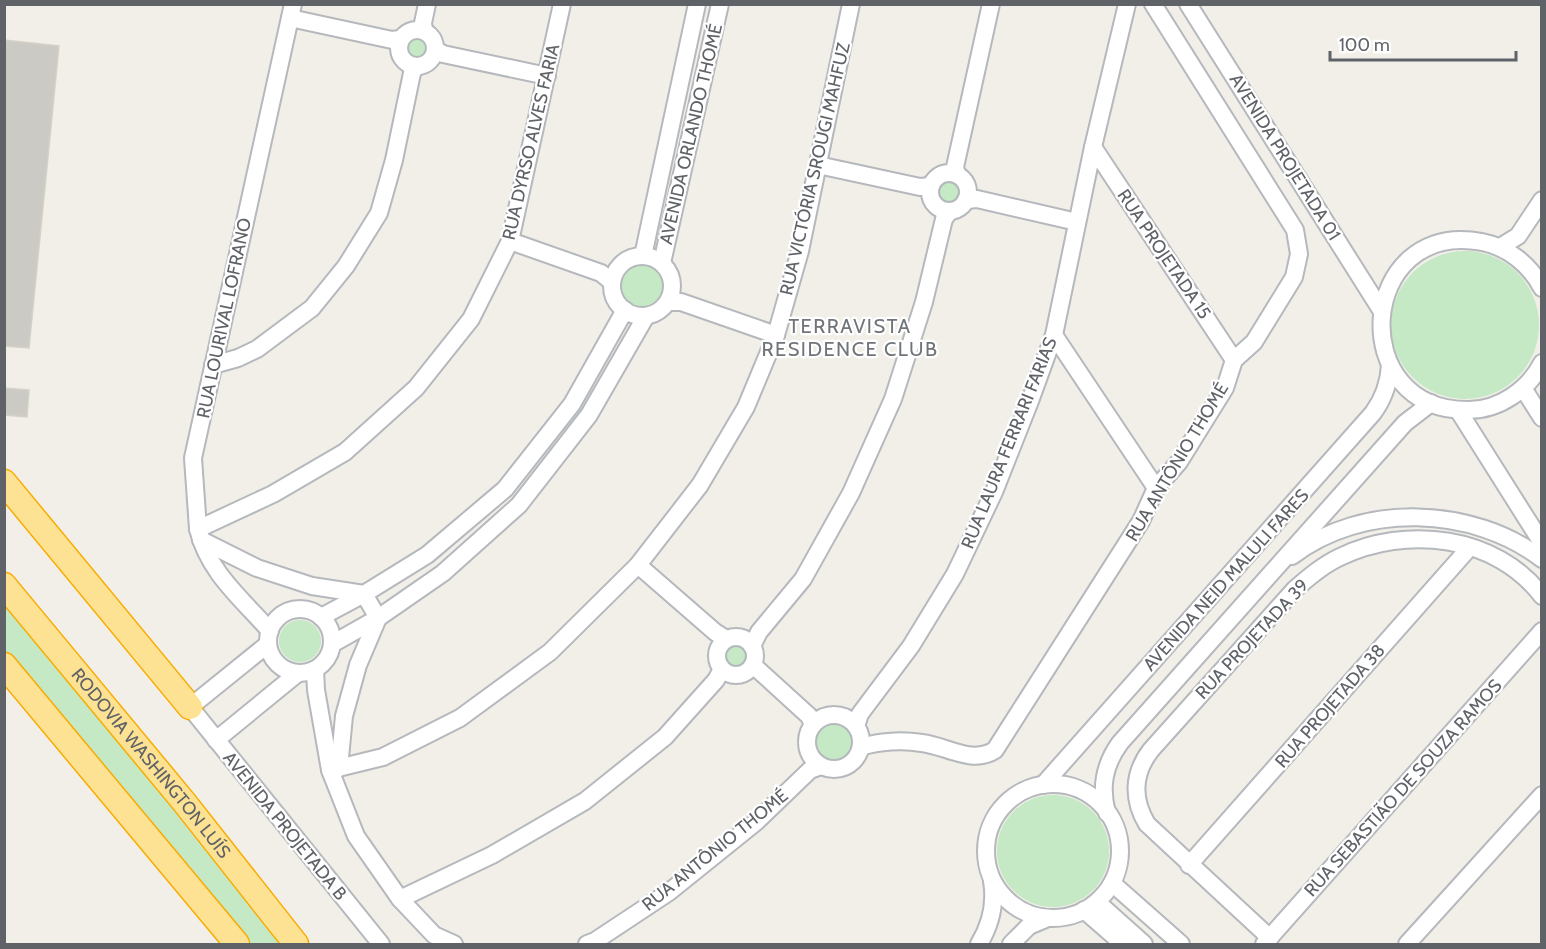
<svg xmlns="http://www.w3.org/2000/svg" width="1546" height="949" font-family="Cabin,sans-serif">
<rect width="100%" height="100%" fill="#f1efe8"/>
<g fill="#c5e8c5">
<circle cx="417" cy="48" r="12"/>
<circle cx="948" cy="194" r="12"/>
<circle cx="1465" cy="325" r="74"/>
<circle cx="643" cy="285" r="23"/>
<polygon points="4,597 288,944 244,944 5,656"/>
<circle cx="300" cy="641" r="21"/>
<circle cx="736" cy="656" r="11"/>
<circle cx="834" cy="742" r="20"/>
<circle cx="1053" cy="851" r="56"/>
</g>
<g fill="#cccac5" stroke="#d6d1c6" stroke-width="1.5">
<polygon points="4,40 59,46 29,348 4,346"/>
<polygon points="4,388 29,390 27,417 4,415"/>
</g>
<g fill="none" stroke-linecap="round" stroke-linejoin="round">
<g stroke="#b5b8bc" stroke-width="20">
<g id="minor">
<polyline points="1188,4 1381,310"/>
<polyline points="290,18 392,40 400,39"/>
<circle cx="417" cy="48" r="18"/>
<polyline points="424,31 423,23 427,4"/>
<polyline points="436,50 443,54 547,76"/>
<polyline points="1093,147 1234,360"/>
<polyline points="818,165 920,187 931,186"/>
<circle cx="949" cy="192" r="19"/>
<polyline points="957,175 955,167 991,4"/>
<polyline points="966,200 977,199 1077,222"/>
<polyline points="510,241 601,273 612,282"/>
<polyline points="1500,247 1518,236 1542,200"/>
<polyline points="643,256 697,4"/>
<circle cx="642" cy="286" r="30"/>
<polyline points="662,263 720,4"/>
<path d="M1542 288C1530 265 1508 247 1482 242 1357 219 1344 412 1469 410 1499 410 1528 390 1542 363"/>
<polyline points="668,302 681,302 776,335"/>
<polyline points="1054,335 1156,488"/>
<polyline points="213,365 238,358 257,349 312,308 346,266 379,213 394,160 412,73 416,66"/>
<polyline points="1523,388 1542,418"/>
<polyline points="1458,410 1542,543"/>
<polyline points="198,529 273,494 345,452 416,388 471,319 510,241 562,4"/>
<polyline points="201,540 257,568 312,586 364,594 378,618 358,665 344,716 339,768"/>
<path d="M1292 556C1362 502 1473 506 1542 559"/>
<polyline points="638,565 715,632 726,639"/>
<circle cx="300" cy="641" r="32"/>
<polyline points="321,617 364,594 427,555 505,489 572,404 625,310"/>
<path d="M270 631C242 599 208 572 198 529L193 458 293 4"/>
<circle cx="736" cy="656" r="19"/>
<polyline points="268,644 190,707 381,944"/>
<polyline points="332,644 378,618 443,573 519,505 589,415 646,316"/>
<polyline points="752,646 759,632 803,579 851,493 893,399 924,302 944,219 949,212"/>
<polyline points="753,665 809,716 813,725"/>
<polyline points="315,670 316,690 330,770 356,836 400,899 434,935 454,944"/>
<circle cx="834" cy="742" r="27"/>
<polyline points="856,726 860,714 911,646 955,574 994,492 1030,401 1054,335 1093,147 1127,4"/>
<polyline points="216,740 298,673"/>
<path d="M861 747C879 741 903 740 922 743 947 746 972 765 995 750L1141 521 1156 488 1179 462 1225 388 1234 360 1254 342 1294 277 1299 254 1295 230 1153 4"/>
<polyline points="330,770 383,757 460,718 550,652 638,565 700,485 746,407 776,335 800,251 851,4"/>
<circle cx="1053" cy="851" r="67"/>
<path d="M1043 785 1373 413C1384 398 1389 384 1390 365"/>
<path d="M1107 813C1100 787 1104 765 1120 743L1405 423 1431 403"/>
<polyline points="1189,865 1470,547"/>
<polyline points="1112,883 1181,944"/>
<polyline points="400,899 492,855 585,801 665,737 716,680 722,669"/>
<polyline points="1097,902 1144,944"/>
<polyline points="1084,910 1123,944"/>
<path d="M1270 938 1147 824C1132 799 1133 773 1151 750L1295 589C1309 577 1323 565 1340 557 1406 525 1496 535 1542 596"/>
<polyline points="587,944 595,941 669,892 756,822 810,770 821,766"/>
<path d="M979 944C991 924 996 904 992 881"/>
<polyline points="1011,944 1029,926 1048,918"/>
<polyline points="1264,944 1542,631"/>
<polyline points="1407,944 1542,795"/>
</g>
</g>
<g stroke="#f9ab00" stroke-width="27">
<g id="highway">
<polyline points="4,482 190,707"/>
<path id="s1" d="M4 585 184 802 296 944"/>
<polyline points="4,665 237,944"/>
</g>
</g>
<use href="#minor" stroke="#fff" stroke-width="16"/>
<use href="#highway" stroke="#fde293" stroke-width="24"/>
</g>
<g text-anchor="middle" stroke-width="4.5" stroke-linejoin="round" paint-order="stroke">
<g font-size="18" fill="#5f6368" stroke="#fff">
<text transform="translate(691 134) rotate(-77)" y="6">AVENIDA ORLANDO THOMÉ</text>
<text transform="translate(531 142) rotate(-77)" y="6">RUA DYRSO ALVES FARIA</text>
<text transform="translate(1285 157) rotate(58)" y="6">AVENIDA PROJETADA 01</text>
<text transform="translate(815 169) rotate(-77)" y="6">RUA VICTÓRIA SROUGI MAHFUZ</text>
<text transform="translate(1164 254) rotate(56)" y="6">RUA PROJETADA 15</text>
<text transform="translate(224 318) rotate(-78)" y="6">RUA LOURIVAL LOFRANO</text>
<text transform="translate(1009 443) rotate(-68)" y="6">RUA LAURA FERRARI FARIAS</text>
<text transform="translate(1177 462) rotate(-59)" y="6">RUA ANTÔNIO THOMÉ</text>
<text transform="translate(1226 580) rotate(-48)" y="6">AVENIDA NEID MALULI FARES</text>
<text transform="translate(1252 639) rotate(-47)" y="6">RUA PROJETADA 39</text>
<text transform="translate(1330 706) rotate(-49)" y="6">RUA PROJETADA 38</text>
<text dy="6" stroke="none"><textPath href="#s1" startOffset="231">RODOVIA WASHINGTON LUÍS</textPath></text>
<text transform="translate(1403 788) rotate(-48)" y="6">RUA SEBASTIÃO DE SOUZA RAMOS</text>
<text transform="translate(285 826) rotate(51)" y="6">AVENIDA PROJETADA B</text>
<text transform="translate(715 850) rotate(-39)" y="6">RUA ANTÔNIO THOMÉ</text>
</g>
<g font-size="20" letter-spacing="1.5" fill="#70757a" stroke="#fff">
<text x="850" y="333">TERRAVISTA<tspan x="850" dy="23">RESIDENCE CLUB</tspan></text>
</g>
</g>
<rect width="1546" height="949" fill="none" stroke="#5f6368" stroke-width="12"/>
<path d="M1330 51v9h186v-9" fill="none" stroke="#5f6368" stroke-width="3"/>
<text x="1339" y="51" font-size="18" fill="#5f6368" stroke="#ffffff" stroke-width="4.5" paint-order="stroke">100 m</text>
</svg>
